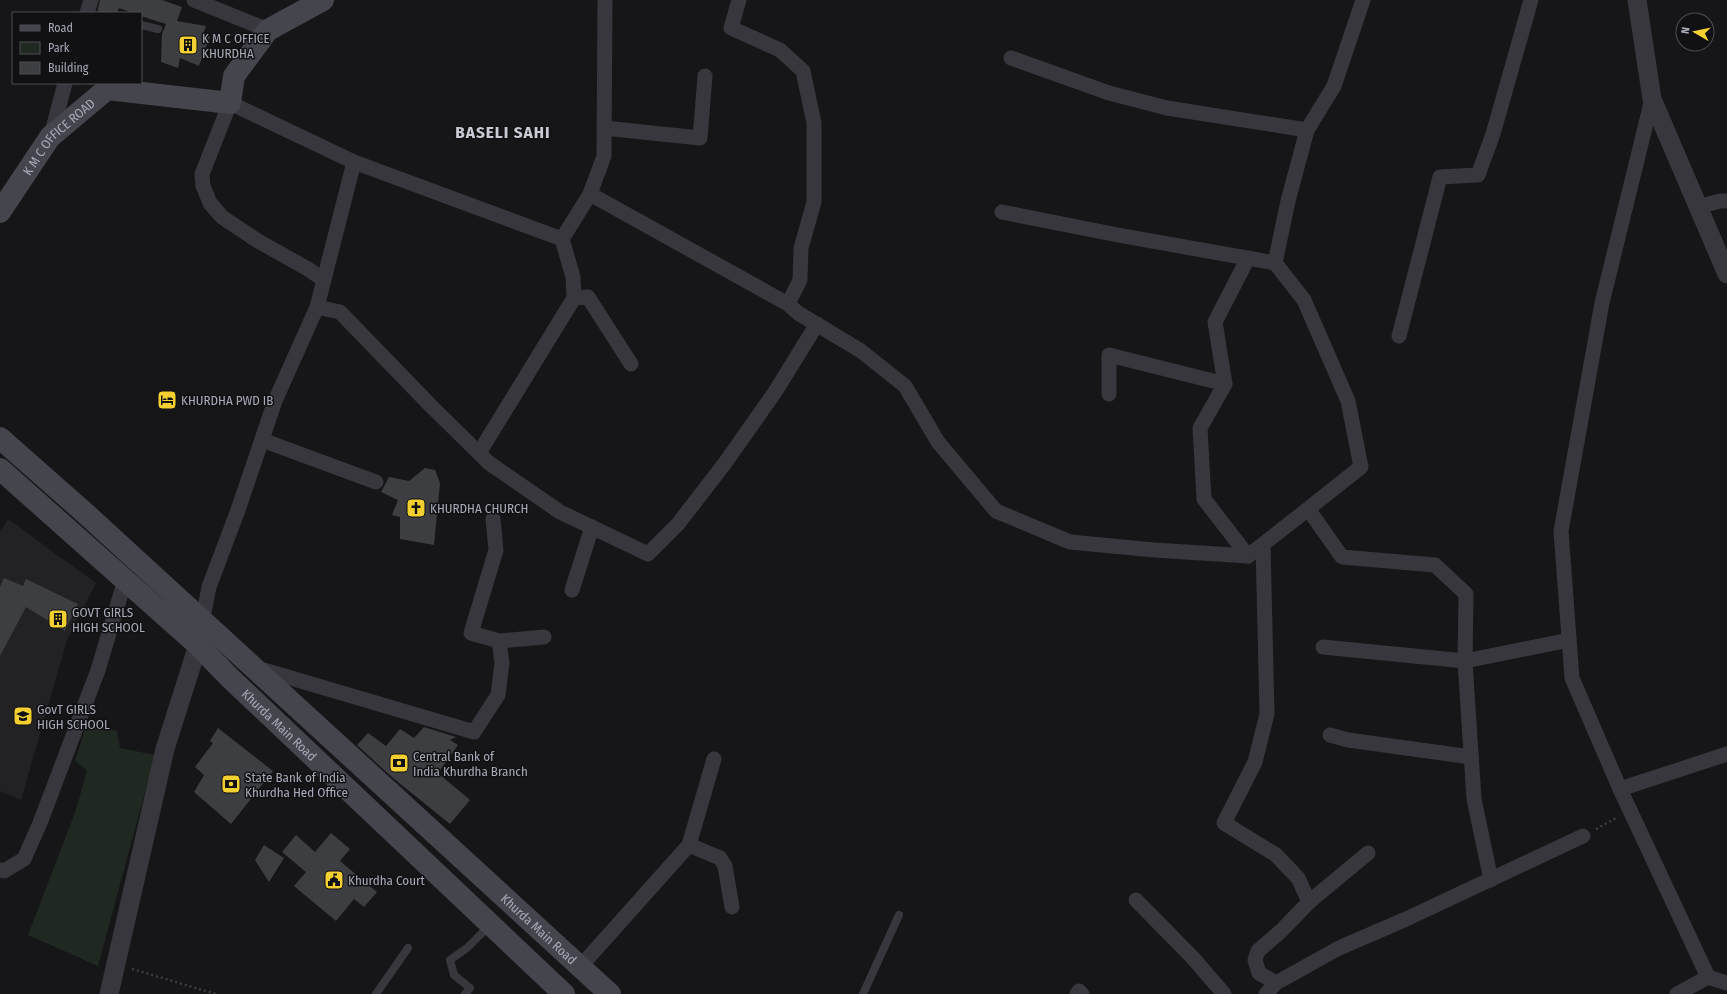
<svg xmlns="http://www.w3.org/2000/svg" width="1727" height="994" font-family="'Fira Sans Condensed',sans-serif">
<rect width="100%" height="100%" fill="#161618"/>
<polygon fill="#222225" points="8,519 96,583 67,640 21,800 0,791 0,532"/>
<polygon fill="#202822" points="87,723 117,731 120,748 155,755 98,966 28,935 76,810 87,770 75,761"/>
<g fill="#3d3e42">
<polygon points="100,0 162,0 182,7 177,21 206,26 203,34 210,36 199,66 180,58 178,68 161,62 162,34 166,24 141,16 141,13 133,13 119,8 117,13 97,13"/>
<polygon points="425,468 435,470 440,483 434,545 400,539 400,517 392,515 398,500 381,492 389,477 409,481"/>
<polygon points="4,578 23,586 26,579 78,604 65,631 26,607 0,656 0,587"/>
<polygon points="424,727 456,737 450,740 458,745 438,773 470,800 450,824 393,778 357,745 368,733 386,746 400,729 414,738"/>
<polygon points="218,728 273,771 231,824 194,792 204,775 195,767 213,743 210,741"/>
<polygon points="331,833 350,849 340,861 377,892 364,907 354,899 336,921 294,886 306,872 282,852 296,835 315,852"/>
<polygon points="264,845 284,858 269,882 255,860"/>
</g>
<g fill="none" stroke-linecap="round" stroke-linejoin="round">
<g stroke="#3d3d44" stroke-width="2.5" stroke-dasharray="2 3" stroke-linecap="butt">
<polyline points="1596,829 1618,817"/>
<polyline points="132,969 216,994"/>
</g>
<g stroke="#37373d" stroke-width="8">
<polyline points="141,25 158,29"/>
<polyline points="376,994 408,948"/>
<polyline points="465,994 470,988 454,975 450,960 467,948 490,925"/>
<polyline points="863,994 899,915"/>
</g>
<g stroke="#37373d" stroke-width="15">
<polyline points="194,0 268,30"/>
<polyline points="739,0 731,28 780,50 803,71 814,123 814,202 801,248 800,280 788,304"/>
<polyline points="1363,0 1334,86 1307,130 1288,201 1275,263 1304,300 1348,401 1361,467 1308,509 1342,557 1435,565 1466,594 1465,661 1474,799 1491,880"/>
<polyline points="87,13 91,0"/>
<polyline points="1011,58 1109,93 1167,108 1307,130"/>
<polyline points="1652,99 1602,303 1561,531 1572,678 1620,789 1708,977 1727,983"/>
<polyline points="604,128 700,138 705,76"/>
<polyline points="51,136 65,83"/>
<polyline points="354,162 562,239 590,194 604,156 605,0"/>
<polyline points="590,194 788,304 798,313 861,351 905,386 938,442 996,511 1070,542 1154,550 1248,556 1308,509"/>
<polyline points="1698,207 1720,201 1727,201"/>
<polyline points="1002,212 1118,235 1275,263"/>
<polyline points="562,239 573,277 574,298"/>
<polyline points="1248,258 1215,322 1225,384 1200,428 1204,499 1248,556"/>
<polyline points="317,307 354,162 230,103 202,174 203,186 210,203 222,217 258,241 308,269 324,280"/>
<polyline points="1399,336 1440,177 1478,175 1493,134 1531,0"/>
<polyline points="1109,394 1109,355 1225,384"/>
<polyline points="262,440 376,482"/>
<polyline points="479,453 574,298 588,297 631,364"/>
<polyline points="493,519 496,550 471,633 499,641"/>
<polyline points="1263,545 1267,714 1255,762 1224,823 1276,855 1298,878 1309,902"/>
<polyline points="572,590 592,527"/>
<polyline points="201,627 209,587 238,510 275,401 317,307 340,312 430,405 489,463 560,512 648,554 678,524 725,463 775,392 817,324"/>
<polyline points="1323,647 1465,661 1569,640"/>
<polyline points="257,668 474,732 498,695 502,663 499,641 544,637"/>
<polyline points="1330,735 1348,740 1471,757"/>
<polyline points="1620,789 1727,754"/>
<polyline points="689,845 720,858 725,866 732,907"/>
<polyline points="0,870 4,871 24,859 40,823 98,670 125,580"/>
<polyline points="1136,900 1193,958 1224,994"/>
<polyline points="580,967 689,845 714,759"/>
<polyline points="1276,983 1259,973 1255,960 1258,951 1282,930 1309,902 1368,853"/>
<polyline points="1077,994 1079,991 1082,994"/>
<polyline points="1266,994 1276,983 1339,948 1404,920 1583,836"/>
<polyline points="1677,994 1708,977"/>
</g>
<g stroke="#37373d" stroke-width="19">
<polyline points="1637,0 1652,99 1727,274"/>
<polyline points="109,994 165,749 198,645"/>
</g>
<g stroke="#44454d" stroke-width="22">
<path id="s1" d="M0 212 50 137 107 89 230 103 234 76 268 30 323 0"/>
<path id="s2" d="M0 438 85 513 610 994"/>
<path id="s3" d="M0 469 198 645 230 678 564 994"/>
</g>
</g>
<defs>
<g id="building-square" transform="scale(1)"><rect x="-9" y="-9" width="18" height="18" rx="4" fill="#f4cf31" stroke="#111113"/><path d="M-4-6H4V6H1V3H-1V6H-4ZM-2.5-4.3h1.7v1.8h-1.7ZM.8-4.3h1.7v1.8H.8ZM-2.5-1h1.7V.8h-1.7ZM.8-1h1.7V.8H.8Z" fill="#111"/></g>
<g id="hotel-square" transform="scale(1)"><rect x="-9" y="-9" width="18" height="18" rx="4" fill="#f4cf31" stroke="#111113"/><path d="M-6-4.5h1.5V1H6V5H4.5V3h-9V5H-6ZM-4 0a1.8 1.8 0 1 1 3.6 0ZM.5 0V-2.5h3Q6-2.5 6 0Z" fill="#111"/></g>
<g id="church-square" transform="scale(1)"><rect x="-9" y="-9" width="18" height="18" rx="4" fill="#f4cf31" stroke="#111113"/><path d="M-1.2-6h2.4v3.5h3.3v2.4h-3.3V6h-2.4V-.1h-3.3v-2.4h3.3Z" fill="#111"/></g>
<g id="school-square" transform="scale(1)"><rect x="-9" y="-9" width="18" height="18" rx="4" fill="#f4cf31" stroke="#111113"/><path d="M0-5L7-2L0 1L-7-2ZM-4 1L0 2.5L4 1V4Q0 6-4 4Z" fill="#111"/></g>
<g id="bank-square" transform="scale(1)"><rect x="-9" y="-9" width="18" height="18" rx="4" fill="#f4cf31" stroke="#111113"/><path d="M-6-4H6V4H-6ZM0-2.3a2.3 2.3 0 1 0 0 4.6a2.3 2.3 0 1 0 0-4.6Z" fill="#111"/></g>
<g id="civic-square" transform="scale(1)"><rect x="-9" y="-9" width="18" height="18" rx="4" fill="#f4cf31" stroke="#111113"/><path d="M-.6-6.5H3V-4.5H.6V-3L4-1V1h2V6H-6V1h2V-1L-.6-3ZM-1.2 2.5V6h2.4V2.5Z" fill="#111"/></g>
</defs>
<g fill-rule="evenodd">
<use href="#building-square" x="188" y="45"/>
<use href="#hotel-square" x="167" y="400"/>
<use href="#church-square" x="416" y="508"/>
<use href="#building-square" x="58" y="619"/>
<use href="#school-square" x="23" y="716"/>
<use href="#bank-square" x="399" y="763"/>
<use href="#bank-square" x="231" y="784"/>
<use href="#civic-square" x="334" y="880"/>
</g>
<g text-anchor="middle" stroke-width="3" stroke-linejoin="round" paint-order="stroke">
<g font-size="13" fill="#a7aab8" stroke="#111113" text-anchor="start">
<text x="202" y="43">K M C OFFICE<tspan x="202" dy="15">KHURDHA</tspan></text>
<text x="181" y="405">KHURDHA PWD IB</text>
<text x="430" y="513">KHURDHA CHURCH</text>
<text x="72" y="617">GOVT GIRLS<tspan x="72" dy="15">HIGH SCHOOL</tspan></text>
<text x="37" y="714">GovT GIRLS<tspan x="37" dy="15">HIGH SCHOOL</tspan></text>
<text x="413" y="761">Central Bank of<tspan x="413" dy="15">India Khurdha Branch</tspan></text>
<text x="245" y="782">State Bank of India<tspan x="245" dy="15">Khurdha Hed Office</tspan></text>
<text x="348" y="885">Khurdha Court</text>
</g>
<g font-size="13" fill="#a7aab8" stroke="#111113">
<text dy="5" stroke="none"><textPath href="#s1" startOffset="96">K M C OFFICE ROAD</textPath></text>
<text dy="5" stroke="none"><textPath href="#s3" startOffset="379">Khurda Main Road</textPath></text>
<text dy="5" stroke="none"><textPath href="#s2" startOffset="729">Khurda Main Road</textPath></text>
</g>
<g font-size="17" font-weight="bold" letter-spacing="1" fill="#c8cad4" stroke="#111113">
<text x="503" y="138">BASELI SAHI</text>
</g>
</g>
<rect x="12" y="12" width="130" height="72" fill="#111113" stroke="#4d4e55"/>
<rect x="20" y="25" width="20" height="6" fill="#44454d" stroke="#4d4e55"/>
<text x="48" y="32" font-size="12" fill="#a7aab8">Road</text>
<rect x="20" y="42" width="20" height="12" fill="#202822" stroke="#4d4e55"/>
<text x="48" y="52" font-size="12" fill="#a7aab8">Park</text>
<rect x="20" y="62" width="20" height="12" fill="#3d3e42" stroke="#4d4e55"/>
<text x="48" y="72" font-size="12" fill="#a7aab8">Building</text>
<g transform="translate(1695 32) rotate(279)"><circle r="19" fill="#111113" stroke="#4d4e55"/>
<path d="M0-3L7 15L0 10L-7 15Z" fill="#f4cf31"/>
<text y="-6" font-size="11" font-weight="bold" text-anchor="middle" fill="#a7aab8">N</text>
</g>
</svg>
